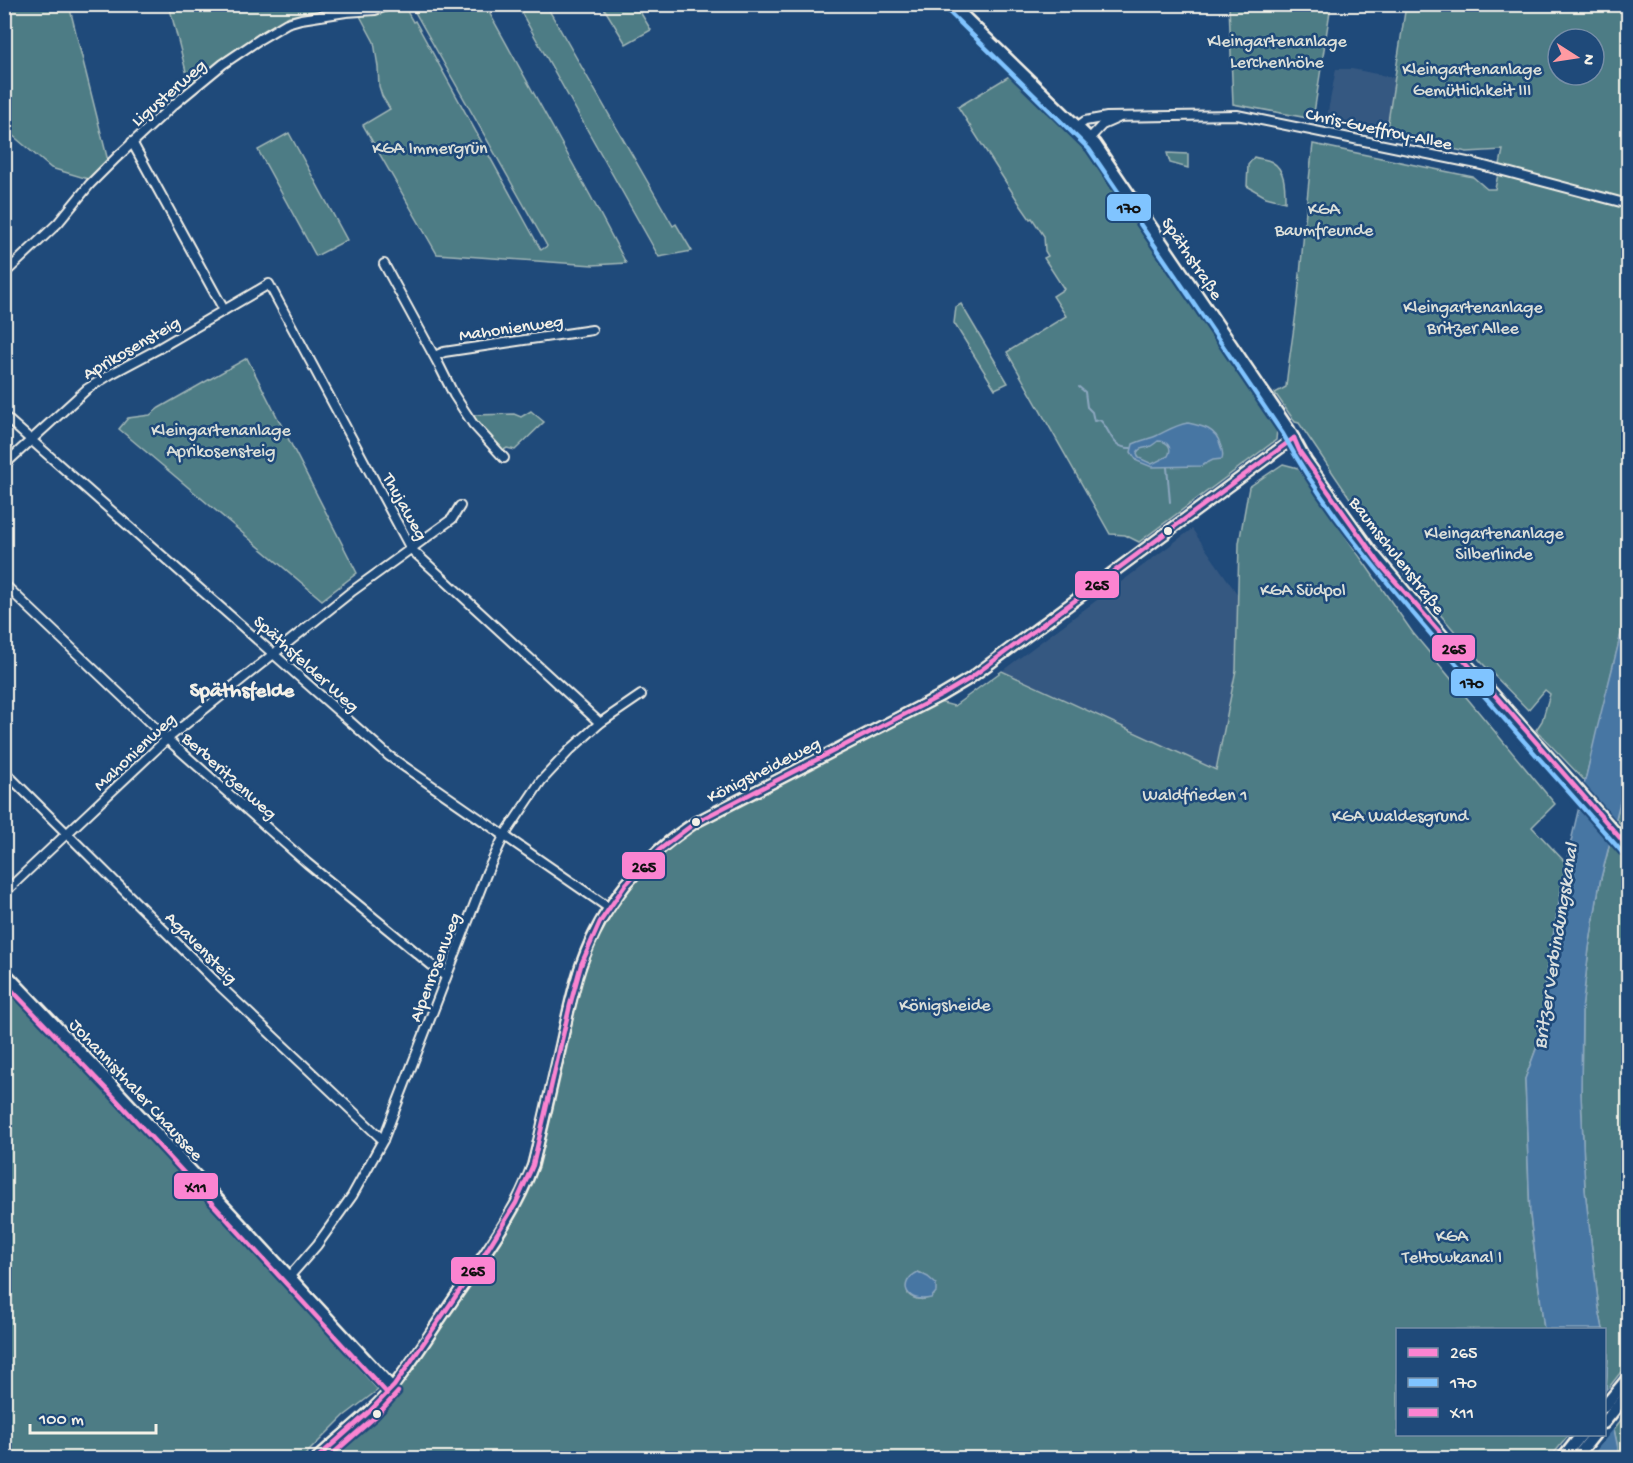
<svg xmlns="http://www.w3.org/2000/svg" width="1633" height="1463" font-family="'Gochi Hand',sans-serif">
<rect width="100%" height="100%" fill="#1f4a7a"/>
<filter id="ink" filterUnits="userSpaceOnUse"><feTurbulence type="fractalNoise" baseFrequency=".0167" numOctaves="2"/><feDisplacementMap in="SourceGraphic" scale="12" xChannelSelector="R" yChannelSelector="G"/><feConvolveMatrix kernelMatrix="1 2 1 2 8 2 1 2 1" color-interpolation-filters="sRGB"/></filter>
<g filter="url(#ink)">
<g fill="#365881">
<polygon points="1336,69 1352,69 1396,78 1386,135 1326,122"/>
<polygon points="1192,529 1238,595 1236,670 1216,770 1002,671"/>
</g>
<g fill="#4e7c85" stroke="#a1b6b6" stroke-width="1.5" fill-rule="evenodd">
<polygon points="5,4 69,5 108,161 88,179 51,168 5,129"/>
<polygon points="169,5 367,5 289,16 226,56 190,87"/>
<polygon points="411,5 485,5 590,195 626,263 593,265 437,254 363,125 390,109 382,96 379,86 378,67 374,42 359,14 388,11 404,6 413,22 415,21 541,250 547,246"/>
<polygon points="517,5 546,5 673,226 676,224 692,251 659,257"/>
<polygon points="602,5 636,5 651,30 626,44"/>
<polygon points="1229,5 1331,5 1313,119 1233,104"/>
<path d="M1406 5H1628V606L1585 781 1536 730 1542 721 1550 694 1545 690 1528 710 1482 663 1387 553 1299 423 1295 422 1275 393 1286 387C1289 356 1295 326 1298 295 1303 245 1307 194 1313 144L1473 177 1487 189H1495L1503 150 1467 152 1386 135ZM1558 39H1594V75H1558Z"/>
<polygon points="1011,75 1089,150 1277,429 1276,440 1139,542 1125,535 1110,534 1007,352 1066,316 1053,296 1064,289 1044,258 1048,256 1045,251 1044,236 1032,218 1030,219 1021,206 958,107"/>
<polygon points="289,133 347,240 316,256 258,150"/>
<polygon points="1167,153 1188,154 1188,168 1170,163"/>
<path d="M1254 157C1259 159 1267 159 1272 162 1286 170 1285 189 1285 202L1266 197 1247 186 1248 165Z"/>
<polygon points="961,304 1008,383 995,389 954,323 956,307"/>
<polygon points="247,358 357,573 322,600 119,429 128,418 150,415 159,408"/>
<polygon points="531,411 544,422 515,450 507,448 502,451 476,422 472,415 514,414 521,417"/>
<path d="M1283 464 1298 468 1413 633 1555 804 1532 827 1566 863 1539 1041 1525 1079 1530 1215 1544 1329 1398 1330V1434L1569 1435 1550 1458H326L396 1391 496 1247 513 1221 527 1193 535 1175 539 1160 584 972C606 914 635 871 686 834L939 702 954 706 1002 671 1216 770 1236 670 1239 543 1249 487ZM918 1272 923 1274 934 1295C926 1301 915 1301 908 1294L907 1288 908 1281Z"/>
<polygon points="1628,770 1628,832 1616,819"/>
<polygon points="1610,843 1628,863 1628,1363 1606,1391 1608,1355 1605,1339 1604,1330 1603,1330 1599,1309 1585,1190 1581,1094 1582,1010 1589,948 1600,882"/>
<polygon points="5,984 186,1172 378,1390 344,1416 302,1458 5,1458"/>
<polygon points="1628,1411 1628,1458 1620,1458 1614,1429"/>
</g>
<g fill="#4776a3" stroke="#8ca7bf" stroke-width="1.5" fill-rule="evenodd">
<path d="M1188 423C1203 426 1216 429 1220 444 1222 450 1224 453 1222 459L1213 460 1201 466 1152 467 1137 461 1131 452 1133 444C1141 440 1149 439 1156 436 1167 431 1175 425 1188 423ZM1158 441C1167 441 1173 447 1168 456L1152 464 1139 458 1137 453C1140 447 1143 449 1149 447 1152 446 1155 443 1158 441Z"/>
<polygon points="1628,606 1628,770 1600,882 1589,948 1582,1010 1581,1094 1585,1190 1599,1309 1603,1329 1544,1329 1530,1215 1525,1079 1539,1041 1544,1013 1546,976 1566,863 1597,729"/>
<path d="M918 1272 928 1277 936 1284V1292L931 1298C907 1304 896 1283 918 1272Z"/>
<polygon points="1605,1339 1608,1355 1606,1391 1620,1458 1584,1458 1604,1434"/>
</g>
<g fill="#1f4a7a">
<polygon points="1582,781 1618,822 1613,844 1577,803"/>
<polygon points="1609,1387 1616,1426 1590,1458 1581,1458 1573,1434 1604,1434 1605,1392"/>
</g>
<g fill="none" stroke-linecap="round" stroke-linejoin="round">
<g stroke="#8ca7bf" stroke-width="2">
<path d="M1079 387 1085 392 1087 407 1092 412 1094 421 1100 420C1111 430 1111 449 1131 448"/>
<polyline points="1167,467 1170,502"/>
</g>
<g stroke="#f4f1e8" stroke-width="12">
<g id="minor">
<polyline points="1078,126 1085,121 1107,117 1237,115 1477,164 1628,204"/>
<polyline points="1090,138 1102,125 1118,118"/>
<polyline points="132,142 224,310"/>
<polyline points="384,264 439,365 454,395 473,424 504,458"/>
<polyline points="4,274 58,223 90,184 116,158 172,106 223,64 260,39 287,23 301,19 346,12 375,10 393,4"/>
<polyline points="435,356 444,352 592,330"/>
<polyline points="4,416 389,756 609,908"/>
<polyline points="4,465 87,389 111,374 156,350 269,284 411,549 600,723"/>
<polyline points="4,584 167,739 307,863 446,977"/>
<polyline points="4,771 219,985 383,1140"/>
<polyline points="4,893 167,739 351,592 452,519 460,506"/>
<polyline points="289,1277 317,1245 352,1196 383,1140 487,872 504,836 541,781 570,750 600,723 641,695"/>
</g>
</g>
<g stroke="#f4f1e8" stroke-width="14">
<g id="tertiary">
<polyline points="4,971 118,1091 392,1387"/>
<path d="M317 1458C339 1437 364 1419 385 1396 409 1369 428 1336 449 1306 479 1261 515 1217 533 1165 543 1125 552 1085 561 1045 567 1018 572 991 581 965 602 905 643 856 696 822L942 695 969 679 1294 438"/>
</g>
</g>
<g stroke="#f4f1e8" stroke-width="15">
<g id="secondary">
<polyline points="951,4 1095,144 1289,430 1306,461 1369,549 1462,659 1628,847"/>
<polyline points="1604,1407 1628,1378"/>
<polyline points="1604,1423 1628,1393"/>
<polyline points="1563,1458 1582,1434"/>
<polyline points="1576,1458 1595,1434"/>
</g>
</g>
<use href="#minor" stroke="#1f4a7a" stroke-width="8"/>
<use href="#tertiary" stroke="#1f4a7a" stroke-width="9"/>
<use href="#secondary" stroke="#1f4a7a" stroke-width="10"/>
<g stroke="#1f4a7a" stroke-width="9">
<g id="bus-1">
<polyline points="1294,438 1300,452 1380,564 1628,847"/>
<polyline points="317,1458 369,1412 394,1386 484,1255 516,1203 533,1165 570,1005 581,965 600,922 626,884 659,850 696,822 942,695 969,679 1294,438"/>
</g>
</g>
<g stroke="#1f4a7a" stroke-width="9">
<path id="bus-2" d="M946 9 1089 149 1283 434C1321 504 1372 565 1423 625 1488 702 1556 777 1622 852"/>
</g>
<g stroke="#1f4a7a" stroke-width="9">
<g id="bus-3">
<polyline points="4,982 113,1096 386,1392"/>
<polyline points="328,1458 376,1416 398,1392"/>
</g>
</g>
<use href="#bus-1" stroke="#fb84d1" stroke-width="4.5"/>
<use href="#bus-2" stroke="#80c4ff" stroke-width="4.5"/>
<use href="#bus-3" stroke="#fb84d1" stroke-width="4.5"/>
</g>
</g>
<g fill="#f4f1e8" stroke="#1f4a7a" stroke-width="2">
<circle cx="1168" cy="531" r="5"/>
<circle cx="696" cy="822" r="5"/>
<circle cx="377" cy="1414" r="5"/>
</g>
<g text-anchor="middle" stroke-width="5" stroke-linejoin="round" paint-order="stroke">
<g font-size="18" fill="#dbdfd9" stroke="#1f4a7a">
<text x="1277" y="46">Kleingartenanlage<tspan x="1277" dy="21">Lerchenhöhe</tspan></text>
<text x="1472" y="74">Kleingartenanlage<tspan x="1472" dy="21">Gemütlichkeit III</tspan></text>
<text x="430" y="153">KGA Immergrün</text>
<text x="1324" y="214">KGA<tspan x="1324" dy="21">Baumfreunde</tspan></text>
<text x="1473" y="312">Kleingartenanlage<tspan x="1473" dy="21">Britzer Allee</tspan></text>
<text x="221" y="435">Kleingartenanlage<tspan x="221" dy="21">Aprikosensteig</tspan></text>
<text x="1494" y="538">Kleingartenanlage<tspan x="1494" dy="21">Silberlinde</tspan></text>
<text x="1303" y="595">KGA Südpol</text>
<text x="1195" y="800">Waldfrieden 1</text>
<text x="1400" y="821">KGA Waldesgrund</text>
<text x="945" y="1010">Königsheide</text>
<text x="1452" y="1241">KGA<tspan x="1452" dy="21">Teltowkanal I</tspan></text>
</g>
<g font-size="18" fill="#f4f1e8" stroke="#1f4a7a">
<text transform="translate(168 92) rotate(-41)" y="6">Ligusterweg</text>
<text transform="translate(1379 128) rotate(12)" y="6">Chris-Gueffroy-Allee</text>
<text transform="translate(1193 258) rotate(56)" y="6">Späthstraße</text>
<text transform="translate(511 327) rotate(-8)" y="6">Mahonienweg</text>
<text transform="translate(131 347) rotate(-30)" y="6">Aprikosensteig</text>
<text transform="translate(406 506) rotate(61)" y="6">Thujaweg</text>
<text transform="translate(1398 555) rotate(52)" y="6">Baumschulenstraße</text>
<text transform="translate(307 663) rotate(42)" y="6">Späthsfelder Weg</text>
<text transform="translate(134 751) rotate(-43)" y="6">Mahonienweg</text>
<text transform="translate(763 769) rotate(-27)" y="6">Königsheideweg</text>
<text transform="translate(230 775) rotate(42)" y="6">Berberitzenweg</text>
<text transform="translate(202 947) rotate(45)" y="6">Agavensteig</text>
<text transform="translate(434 967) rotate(-69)" y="6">Alpenrosenweg</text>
<text transform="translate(137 1089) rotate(47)" y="6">Johannisthaler Chaussee</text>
</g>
<g font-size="20" font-style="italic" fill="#dadfde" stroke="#1f4a7a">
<text transform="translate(1554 946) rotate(-81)" y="7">Britzer Verbindungskanal</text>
</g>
<g font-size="21" font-weight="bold" fill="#f4f1e8" stroke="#1f4a7a">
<text x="242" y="696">Späthsfelde</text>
</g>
</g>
<g stroke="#1f4a7a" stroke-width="2">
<rect x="1106" y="193" width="46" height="29" rx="6" fill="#80c4ff"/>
<rect x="1074" y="570" width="46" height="29" rx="6" fill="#fb84d1"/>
<rect x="1431" y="634" width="45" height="28" rx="6" fill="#fb84d1"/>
<rect x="1450" y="668" width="45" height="29" rx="6" fill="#80c4ff"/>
<rect x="621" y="851" width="45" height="29" rx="6" fill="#fb84d1"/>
<rect x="173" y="1172" width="46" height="28" rx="6" fill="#fb84d1"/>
<rect x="450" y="1256" width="46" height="29" rx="6" fill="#fb84d1"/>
</g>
<g font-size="16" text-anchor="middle" font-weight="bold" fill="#111">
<text x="1129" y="213">170</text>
<text x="1097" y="590">265</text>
<text x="1454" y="654">265</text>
<text x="1472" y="688">170</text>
<text x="644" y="872">265</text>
<text x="196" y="1192">X11</text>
<text x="473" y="1276">265</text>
</g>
<rect width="1633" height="1463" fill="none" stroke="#1f4a7a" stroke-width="24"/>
<rect x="12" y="12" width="1609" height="1439" fill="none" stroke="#f4f1e8" stroke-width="2" filter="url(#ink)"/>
<rect x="1396" y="1328" width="210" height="108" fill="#1f4a7a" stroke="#748da6" stroke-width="1.5"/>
<rect x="1408" y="1348" width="30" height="9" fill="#fb84d1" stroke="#748da6" stroke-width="1.5"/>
<text x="1450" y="1358" font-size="18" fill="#f4f1e8">265</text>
<rect x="1408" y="1378" width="30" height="9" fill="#80c4ff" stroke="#748da6" stroke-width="1.5"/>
<text x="1450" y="1388" font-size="18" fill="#f4f1e8">170</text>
<rect x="1408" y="1408" width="30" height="9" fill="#fb84d1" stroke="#748da6" stroke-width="1.5"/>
<text x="1450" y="1418" font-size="18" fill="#f4f1e8">X11</text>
<g transform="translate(1576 57) rotate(102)"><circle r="28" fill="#1f4a7a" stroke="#748da6" stroke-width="1.5"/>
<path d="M0-4.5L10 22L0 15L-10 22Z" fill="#ff9aa2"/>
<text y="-9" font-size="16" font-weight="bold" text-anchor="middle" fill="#f4f1e8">N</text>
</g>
<path d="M30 1424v9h126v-9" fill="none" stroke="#f4f1e8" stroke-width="3"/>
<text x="39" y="1424" font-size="18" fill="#f4f1e8" stroke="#1f4a7a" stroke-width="4.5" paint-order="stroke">100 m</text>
</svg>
